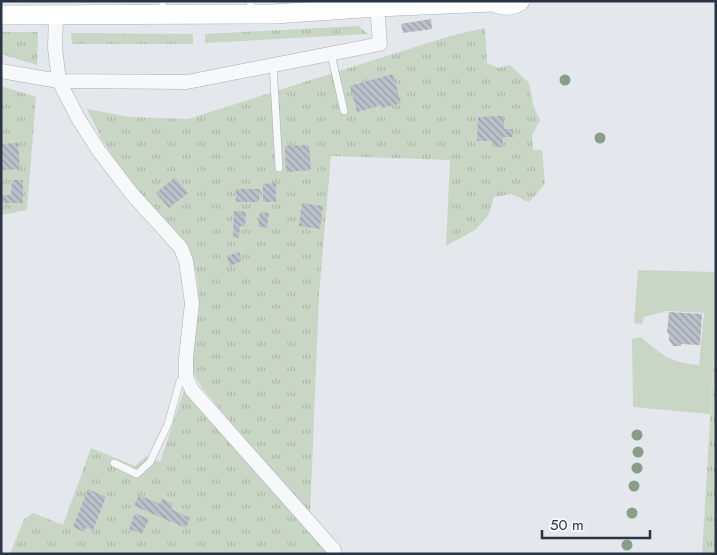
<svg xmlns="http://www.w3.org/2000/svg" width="717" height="555" font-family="Jost,sans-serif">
<defs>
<pattern id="grass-tufts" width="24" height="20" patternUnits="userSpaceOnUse" patternTransform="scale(1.25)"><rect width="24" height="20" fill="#c9d6c5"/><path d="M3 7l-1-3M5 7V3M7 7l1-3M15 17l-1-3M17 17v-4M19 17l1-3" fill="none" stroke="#adb8ab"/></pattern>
<pattern id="building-back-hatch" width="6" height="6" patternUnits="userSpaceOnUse" patternTransform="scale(1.25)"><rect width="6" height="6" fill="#bbc0ca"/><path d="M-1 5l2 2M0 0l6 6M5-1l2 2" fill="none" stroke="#989da6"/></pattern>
</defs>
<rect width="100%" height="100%" fill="#e4e7ec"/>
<g fill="url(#grass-tufts)">
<polygon points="358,26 368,34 205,43 205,34"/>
<polygon points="485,28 487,63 498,68 510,65 529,83 534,108 540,120 532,135 533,150 542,150 545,184 529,202 511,194 494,197 488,216 475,230 446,246 450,160 331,156 319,294 310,516 202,388 191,369 193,342 199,311 198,286 196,273 186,246 123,172 102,140 87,109 130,117 188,119 450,36"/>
<polygon points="1,32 38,32 37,65 1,54"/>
<polygon points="71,33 193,34 193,44 72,44"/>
<polygon points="1,86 36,97 27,210 1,215"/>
<polygon points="716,323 716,554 702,554"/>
<polygon points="184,390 335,554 10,554 24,519 33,513 63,525 91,448 135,466 146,456 160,462"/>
</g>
<path fill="#c9d6c5" d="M638 270 716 272V323L710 414 633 407 632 339 641 337C661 355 672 363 699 365L704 313 667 311 644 317 642 324 634 323Z"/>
<g fill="url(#building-back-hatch)">
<polygon points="431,19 432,29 403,33 401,24"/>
<polygon points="393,74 401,103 382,108 381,105 357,112 350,86"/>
<polygon points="504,116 504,129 513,129 513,137 503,137 503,147 492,147 492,141 477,141 478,117"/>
<polygon points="18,143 20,169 1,170 1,144"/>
<polygon points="309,145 311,170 286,172 285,146"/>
<polygon points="175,177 188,193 169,208 156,193"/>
<polygon points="12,180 23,180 23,203 1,203 1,195 11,195"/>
<polygon points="276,183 276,202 263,202 263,184"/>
<polygon points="236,189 260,189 259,202 236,202"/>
<polygon points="302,203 323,206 320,229 299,226"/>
<polygon points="234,211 246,212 245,227 240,226 239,238 233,237"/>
<polygon points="260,212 269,213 267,228 258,226"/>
<polygon points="239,252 242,261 230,266 227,256"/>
<polygon points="669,312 702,314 700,345 681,344 681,346 673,346 669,340 669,334 667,333"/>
<polygon points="88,489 106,497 93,530 86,527 84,532 73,527"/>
<polygon points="139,495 160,504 162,499 173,504 171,509 190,518 186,528 134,506"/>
<polygon points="135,513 149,519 142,534 129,529"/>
</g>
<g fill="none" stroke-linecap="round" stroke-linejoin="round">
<g stroke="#a9aeb7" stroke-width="8">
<g id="service">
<polyline points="249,13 251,1"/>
<polyline points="162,14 163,1"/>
<polyline points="331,54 344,111"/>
<polyline points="273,65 279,168"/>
<polyline points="114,463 137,474 150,462 168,424 180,381 186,377"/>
</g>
</g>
<g stroke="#a9aeb7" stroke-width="15">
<g id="minor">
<polyline points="56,15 55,48 59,81 78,118 99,151 132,194 181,248 186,261 192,303 186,358 186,377 192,390 334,550"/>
<polyline points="1,71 59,81 187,82 380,44 377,7"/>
</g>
</g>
<g stroke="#a9aeb7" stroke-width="20">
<g id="secondary">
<path d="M492 1C501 6 511 7 520 1"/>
<polyline points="1,15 274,14 377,7 492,2"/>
</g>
</g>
<use href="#service" stroke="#f7f8fa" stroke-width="7"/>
<use href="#minor" stroke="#f7f8fa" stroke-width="14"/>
<use href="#secondary" stroke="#fff" stroke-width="19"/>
</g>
<g fill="#899d89">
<circle cx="565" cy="80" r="5.5"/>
<circle cx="600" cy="138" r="5.5"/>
<circle cx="637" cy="435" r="5.5"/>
<circle cx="638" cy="452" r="5.5"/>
<circle cx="637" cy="468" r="5.5"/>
<circle cx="634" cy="486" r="5.5"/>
<circle cx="632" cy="513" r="5.5"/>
<circle cx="627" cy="545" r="5.5"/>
</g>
<rect width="717" height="555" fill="none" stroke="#2b3445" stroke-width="5"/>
<path d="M542 530v8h108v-8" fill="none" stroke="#2b3445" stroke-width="2.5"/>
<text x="550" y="530" font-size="15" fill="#2b3445" stroke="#f4f6f9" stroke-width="4" paint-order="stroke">50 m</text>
</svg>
